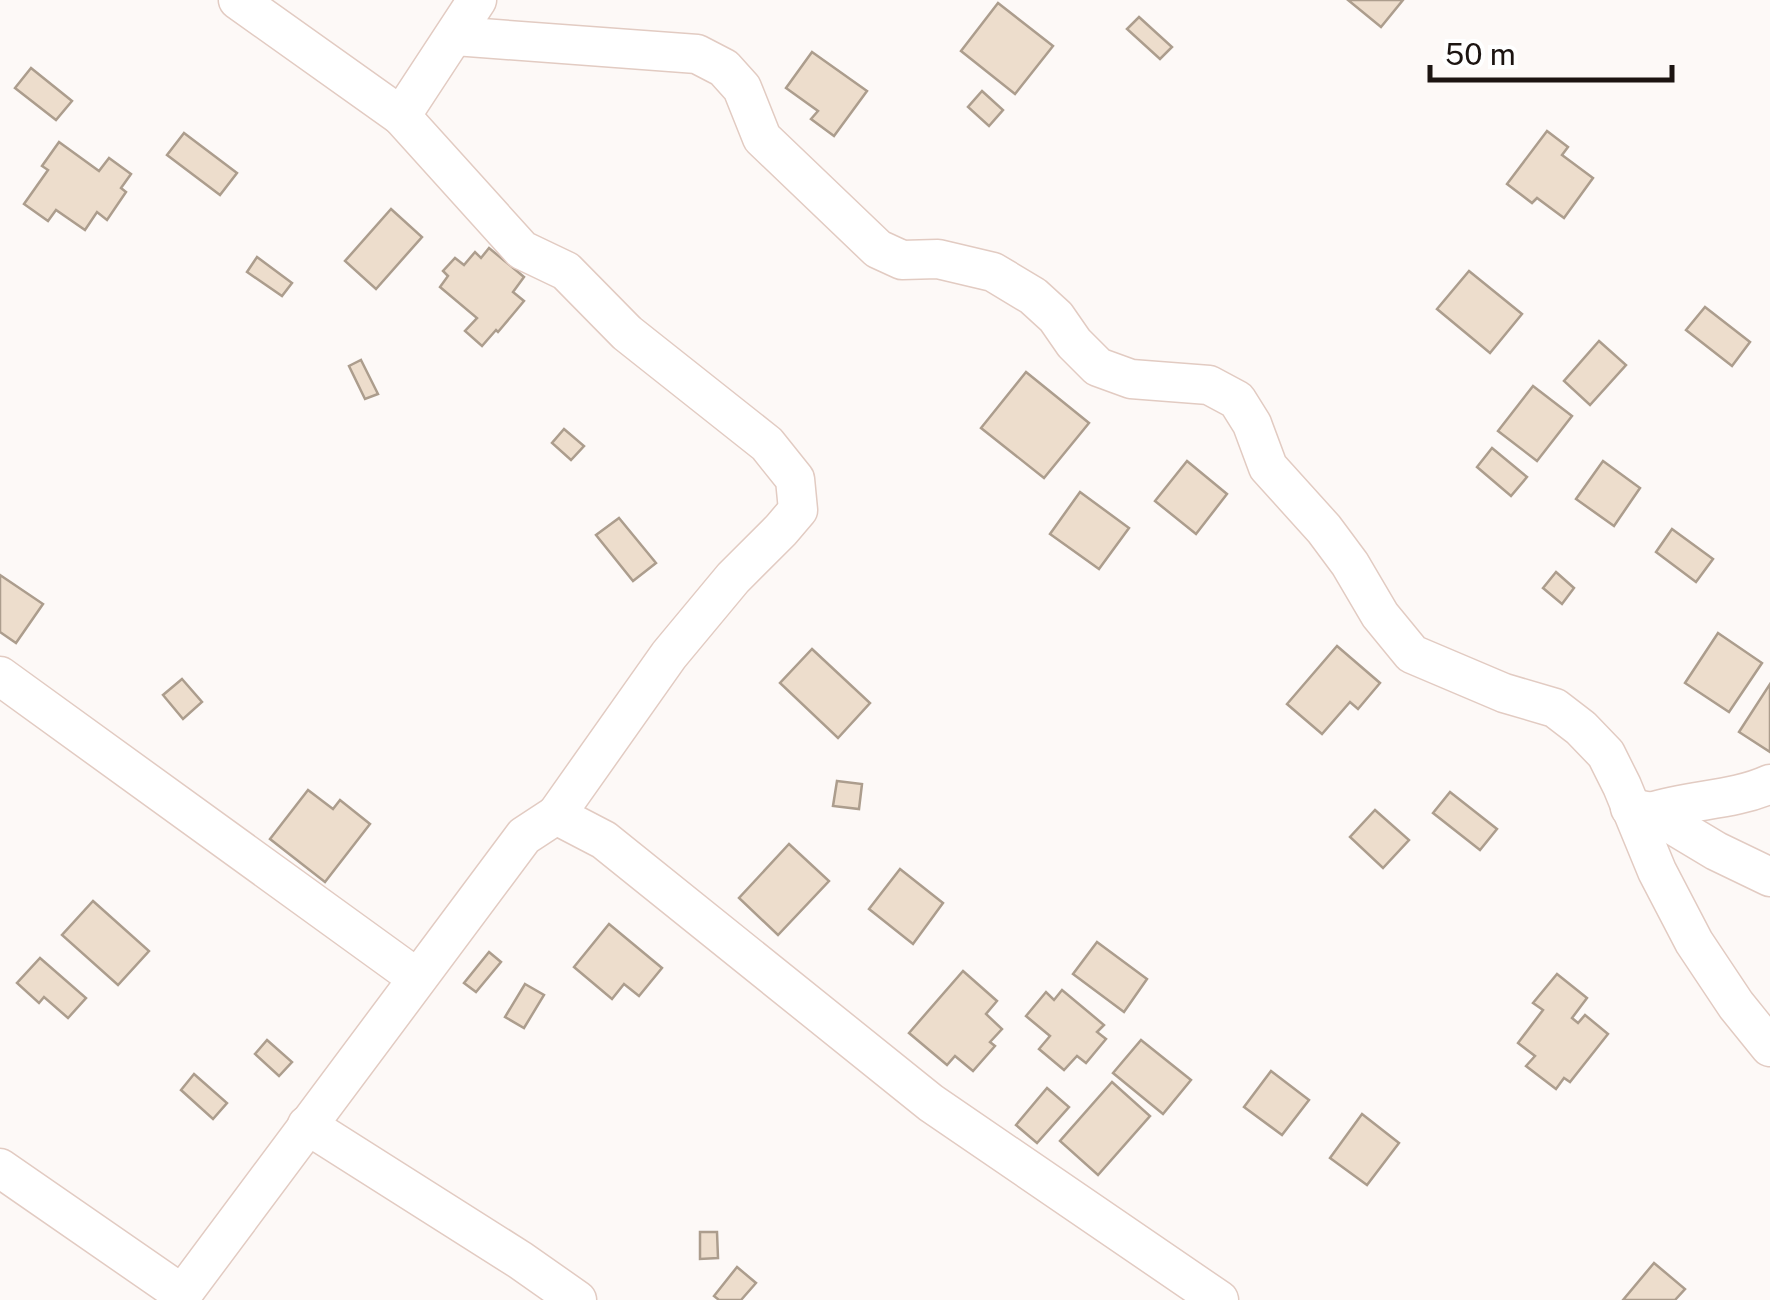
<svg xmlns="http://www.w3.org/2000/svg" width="1770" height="1300" font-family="'Public Sans',sans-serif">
<rect width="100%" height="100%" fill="#fdf9f7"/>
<g fill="#edddcc" stroke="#ac9d8d" stroke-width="2.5">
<polygon points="1348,0 1403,0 1381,27"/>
<polygon points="998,3 1053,46 1015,94 961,51"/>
<polygon points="1139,17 1172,47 1160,59 1127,29"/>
<polygon points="812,52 867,91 834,136 811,119 818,111 786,88"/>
<polygon points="31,68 72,101 56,120 15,88"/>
<polygon points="982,91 1003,110 989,126 968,107"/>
<polygon points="1547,131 1568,147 1562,155 1593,178 1564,218 1537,198 1532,203 1507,184"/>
<polygon points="184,133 237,173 220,195 167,155"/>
<polygon points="59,142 99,171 109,158 131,174 121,188 126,192 107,220 97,212 85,230 56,210 48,221 24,204 48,170 42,166"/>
<polygon points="391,209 422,237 376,289 345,261"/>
<polygon points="489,248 524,277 513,292 524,301 498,332 496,330 482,346 465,331 477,318 440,287 448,276 443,271 455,258 464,265 475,252 481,258"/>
<polygon points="257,257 292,283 282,296 247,272"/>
<polygon points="1469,271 1522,314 1490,353 1437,309"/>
<polygon points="1705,307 1750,342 1732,366 1686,330"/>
<polygon points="1599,341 1626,365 1590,405 1564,381"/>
<polygon points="361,360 378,394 365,399 349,366"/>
<polygon points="1026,372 1089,423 1044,478 981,428"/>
<polygon points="1533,386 1572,416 1537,461 1498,431"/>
<polygon points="564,429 584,446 571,460 552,443"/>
<polygon points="1492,448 1527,477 1511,496 1477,467"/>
<polygon points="1187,461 1227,494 1196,534 1155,501"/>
<polygon points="1603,461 1640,488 1614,526 1576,499"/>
<polygon points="1080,492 1129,528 1099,569 1050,534"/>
<polygon points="619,518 656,563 633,581 596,535"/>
<polygon points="1672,529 1713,559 1696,582 1656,552"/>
<polygon points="1556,572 1574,588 1562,604 1543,588"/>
<polygon points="0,575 43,604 16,643 0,632"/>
<polygon points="1718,633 1762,663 1729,712 1685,683"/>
<polygon points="1337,646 1380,683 1358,709 1350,702 1322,734 1287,704"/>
<polygon points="812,649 870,703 838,738 780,683"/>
<polygon points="182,679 202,702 183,719 163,695"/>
<polygon points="1770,684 1770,752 1739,732"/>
<polygon points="837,781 862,784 859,809 833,806"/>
<polygon points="308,790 333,809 340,800 370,824 325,882 270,839"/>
<polygon points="1450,792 1497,829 1480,850 1433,813"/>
<polygon points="1375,810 1409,840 1383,868 1350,837"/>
<polygon points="789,844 829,881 778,935 739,898"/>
<polygon points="900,869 943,903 913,944 869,909"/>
<polygon points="93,901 149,951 118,985 62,935"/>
<polygon points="609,924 662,968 639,996 624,984 612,999 574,967"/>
<polygon points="1097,942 1147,979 1124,1012 1073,974"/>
<polygon points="489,952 501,962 476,992 464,983"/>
<polygon points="40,958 86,998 68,1018 44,997 39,1003 17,983"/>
<polygon points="963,971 997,1001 986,1014 1002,1029 990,1042 995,1046 973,1071 955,1056 947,1065 909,1033"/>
<polygon points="1557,974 1587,998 1572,1018 1578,1023 1585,1015 1608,1034 1570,1082 1564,1078 1556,1089 1526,1066 1535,1056 1518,1043 1543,1010 1533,1003"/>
<polygon points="525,984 544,995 524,1028 505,1017"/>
<polygon points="1062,990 1104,1025 1097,1032 1106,1039 1086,1063 1077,1056 1064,1070 1039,1049 1050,1036 1026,1016 1046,992 1054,1000"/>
<polygon points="267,1040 292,1062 279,1076 255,1054"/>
<polygon points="1141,1040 1191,1080 1163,1114 1113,1073"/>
<polygon points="1271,1071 1309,1100 1282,1135 1244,1107"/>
<polygon points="194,1074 227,1103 213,1119 181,1090"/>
<polygon points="1112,1082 1150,1116 1098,1175 1060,1141"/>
<polygon points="1047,1088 1069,1107 1037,1143 1016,1125"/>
<polygon points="1362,1114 1399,1143 1367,1185 1330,1158"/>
<polygon points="700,1232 717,1232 718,1258 700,1259"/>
<polygon points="1654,1263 1685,1289 1675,1300 1623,1300"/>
<polygon points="737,1267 756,1283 741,1300 719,1300 714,1296"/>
</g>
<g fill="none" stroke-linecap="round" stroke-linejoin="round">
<g stroke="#e2cbc2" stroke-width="41">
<g id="street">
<polyline points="238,0 401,116 477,0"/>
<polyline points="455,36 697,54 724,68 742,88 762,138 878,249 902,260 938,259 993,272 1033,296 1056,317 1074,343 1098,367 1131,379 1209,385 1237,400 1252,424 1268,467 1324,529 1350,564 1380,615 1412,654 1504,693 1555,708 1581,728 1606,754 1622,786 1657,871 1694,942 1736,1005 1770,1047"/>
<polyline points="401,116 522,250 566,271 627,333 767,444 795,479 798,510 781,530 733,578 669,655 556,815"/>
<polyline points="0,676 417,978"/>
<polyline points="1630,808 1651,812 1716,851 1770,877"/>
<path d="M1651 812C1690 799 1733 801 1770 784"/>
<polyline points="307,1125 520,1260 577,1300"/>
<polyline points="0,1168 182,1294"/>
<polyline points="178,1300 524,836 556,815 604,840 931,1103 1219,1300"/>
</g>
</g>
<use href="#street" stroke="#fff" stroke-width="38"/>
</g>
<path d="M1430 65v15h242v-15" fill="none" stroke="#1c1411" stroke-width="5"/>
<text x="1445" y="65" font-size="30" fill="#1c1411" stroke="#ffffff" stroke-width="8" paint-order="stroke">50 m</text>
</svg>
